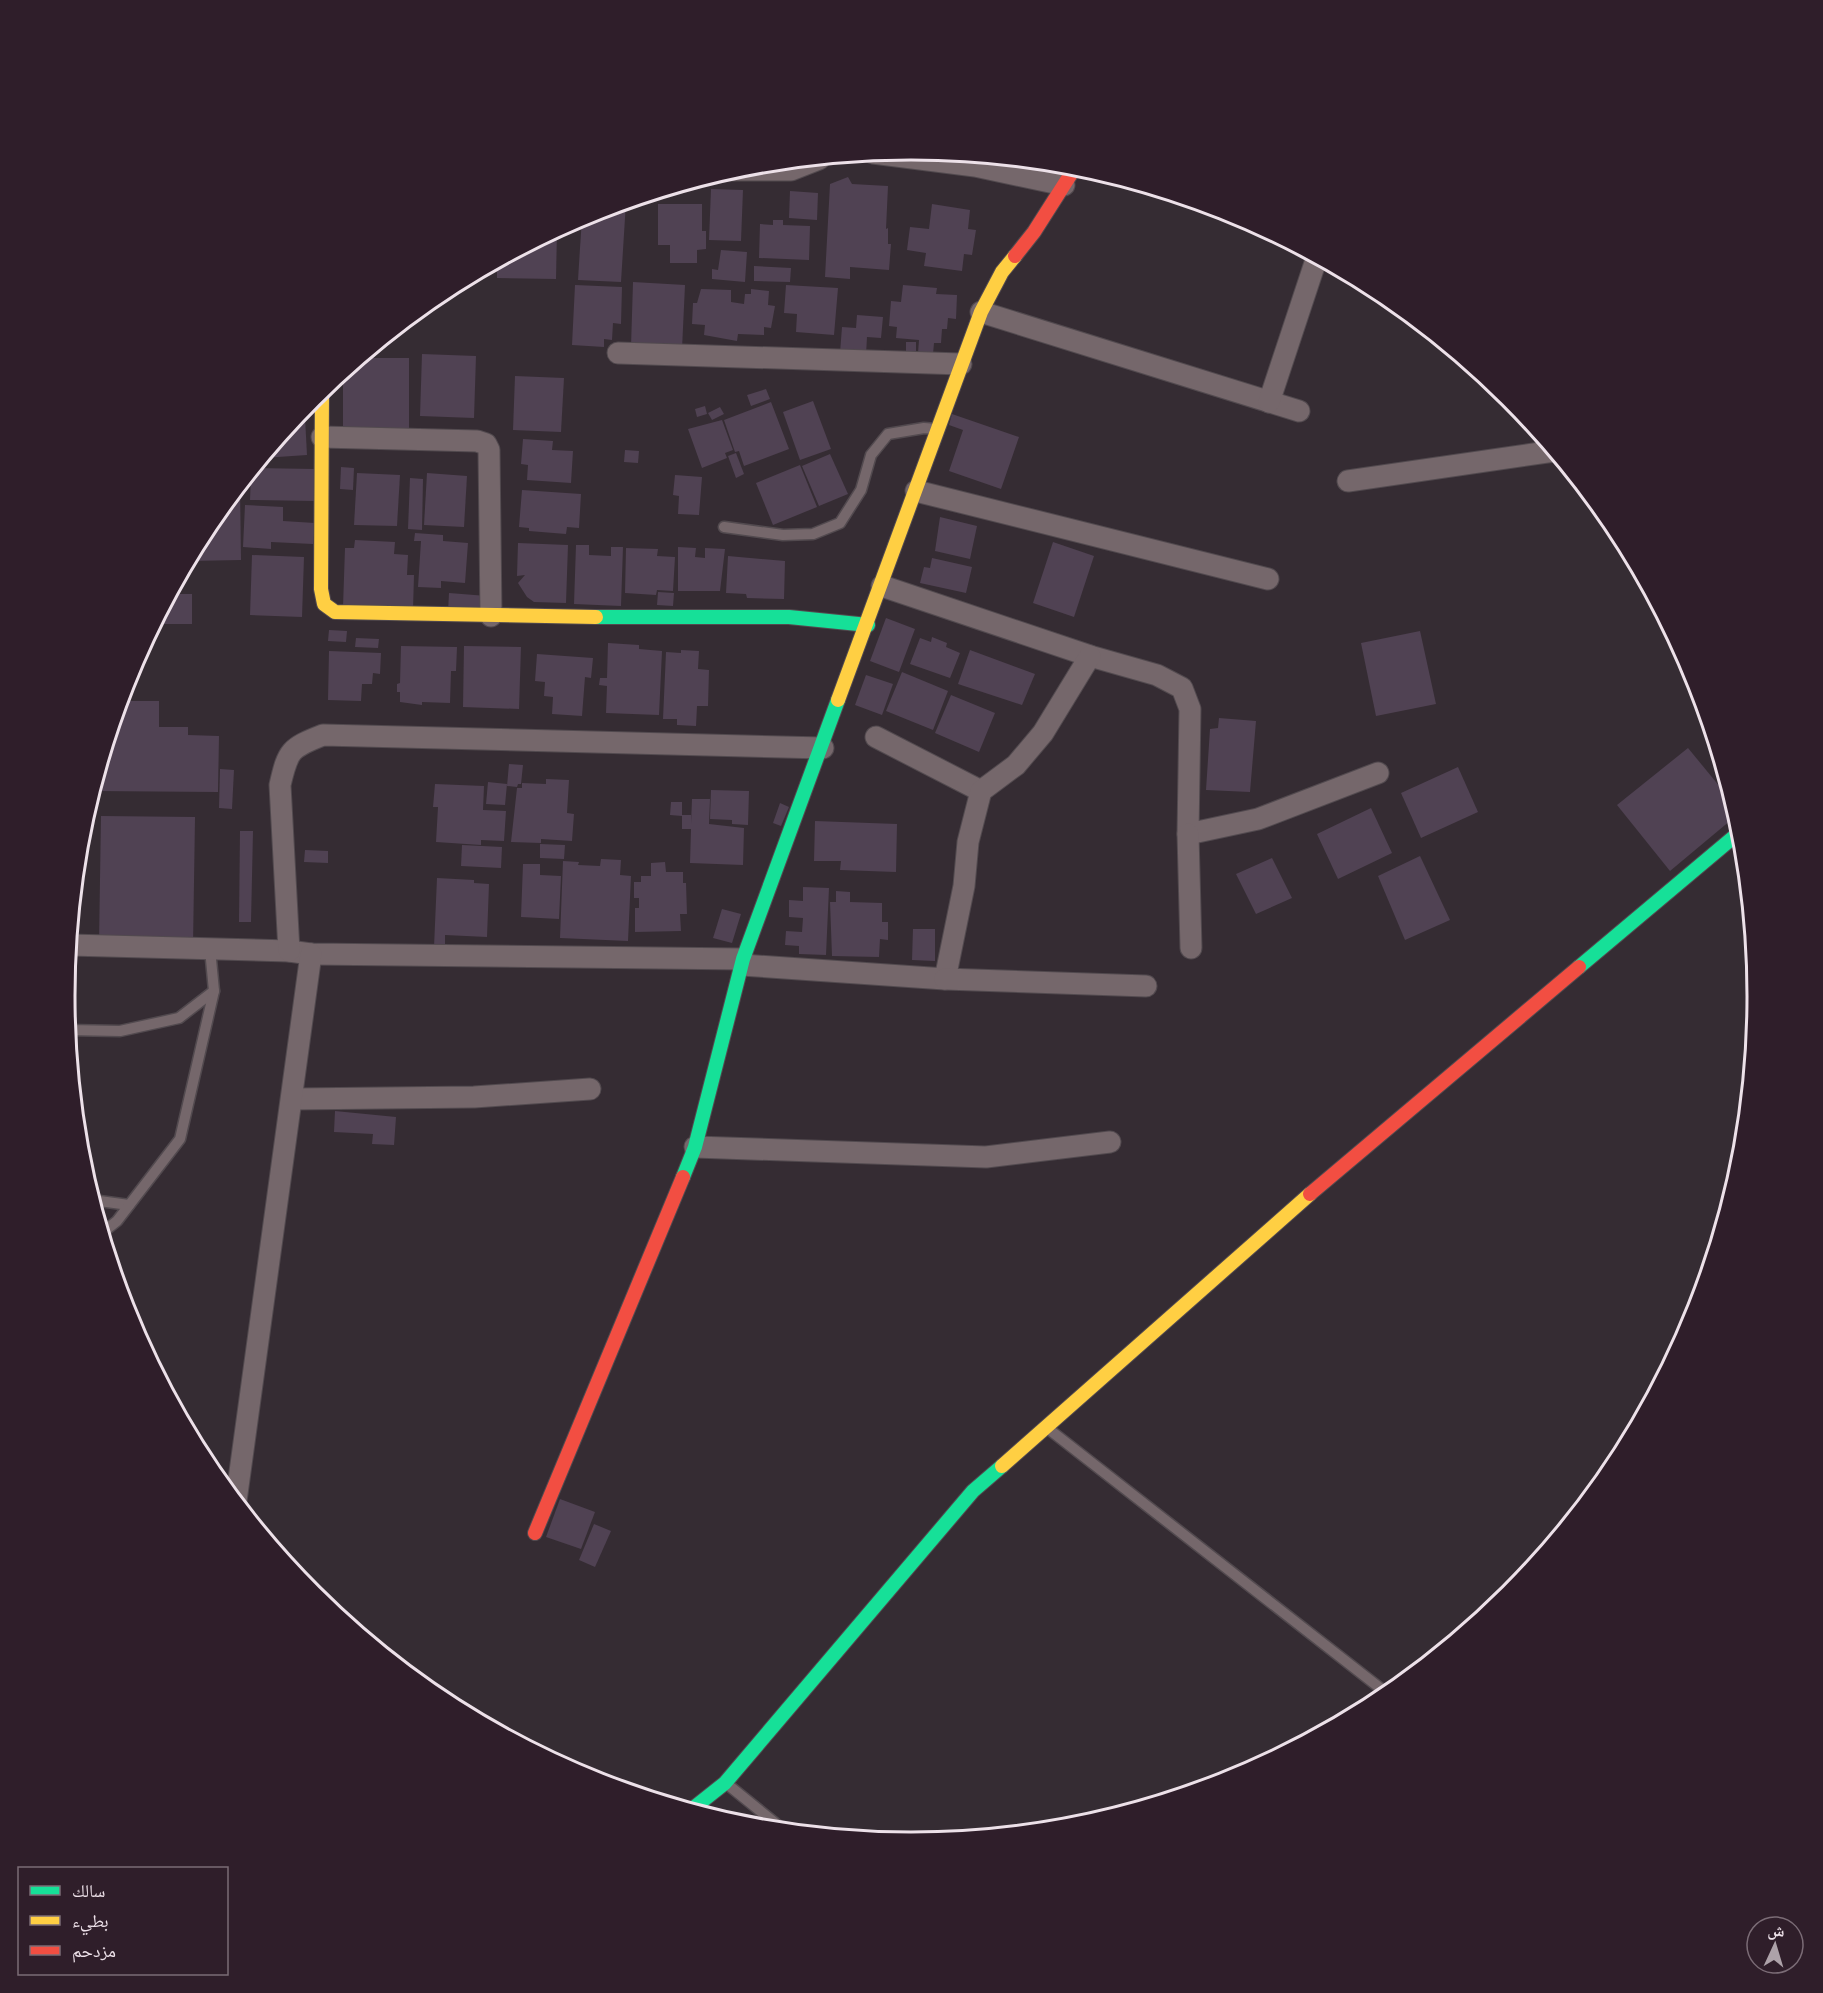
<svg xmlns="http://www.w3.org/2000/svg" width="1823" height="1993" font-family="'Roboto Condensed','Noto Naskh Arabic',sans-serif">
<rect width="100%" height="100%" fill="#352c33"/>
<g fill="#504253">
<polygon points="848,177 852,184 888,186 886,229 888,228 888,244 891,244 889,270 850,267 850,279 825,277 830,184"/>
<polygon points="711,189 743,190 741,241 709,240"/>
<polygon points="790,191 818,193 817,220 789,218"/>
<polygon points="626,202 621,282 578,280 582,217"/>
<polygon points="658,204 702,204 702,231 706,231 706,249 697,250 697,263 670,263 670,245 658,245"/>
<polygon points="932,204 970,210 968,229 976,230 972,255 964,254 962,271 924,266 926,253 907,250 910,227 929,229"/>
<polygon points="773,220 783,220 783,225 810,226 809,260 759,258 760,224 773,225"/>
<polygon points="557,230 556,279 497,278 497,262"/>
<polygon points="721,250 747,252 745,282 712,279 712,269 718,270"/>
<polygon points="754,266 791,268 790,282 754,281"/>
<polygon points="633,282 685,285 682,349 631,347"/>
<polygon points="575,285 622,287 621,324 613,323 612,340 604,339 604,347 572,345"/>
<polygon points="786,285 838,288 834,335 796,332 797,314 784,313"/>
<polygon points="903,285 937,288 936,294 957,295 956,319 948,318 947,329 942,329 941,343 934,343 933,354 918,353 919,340 896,338 897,327 889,326 891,301 901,302"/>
<polygon points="701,289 731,290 731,302 744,304 745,294 751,294 751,289 769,291 768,305 775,306 771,328 764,327 764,335 738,334 737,341 704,335 705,325 692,324 693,303 697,303"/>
<polygon points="857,315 883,317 881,338 867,337 866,355 840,353 842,327 856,328"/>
<rect x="906" y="342" width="10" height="11"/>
<polygon points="422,354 476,356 474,418 420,416"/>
<polygon points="361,358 409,358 409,428 343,428 343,372"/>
<polygon points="515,376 564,378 561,432 513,430"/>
<polygon points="766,389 770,399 751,406 747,395"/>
<polygon points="813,401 831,449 800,460 783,412"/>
<polygon points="771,402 789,449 744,466 739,451 735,452 724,420"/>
<polygon points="705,406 707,414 697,417 695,409"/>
<polygon points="720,407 724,414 712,420 708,413"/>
<polygon points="952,414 1019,437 1001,489 949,471 963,430 949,425"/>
<polygon points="297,417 305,417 307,455 263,458"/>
<polygon points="722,420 733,450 725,453 727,458 702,468 688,429"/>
<polygon points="523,439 553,441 552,450 573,451 571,483 527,480 528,465 521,464"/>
<polygon points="625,450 639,451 638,463 624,462"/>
<polygon points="736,453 744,474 736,478 728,456"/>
<polygon points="830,454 848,494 819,506 802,466"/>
<polygon points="800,465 817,507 773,525 756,483"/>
<polygon points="341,467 354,468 353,490 340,489"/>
<polygon points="254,468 315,469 315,501 250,500 251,473"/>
<polygon points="357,473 400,475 397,526 354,525"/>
<polygon points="427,473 467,476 464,527 424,525"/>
<polygon points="675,475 702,477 699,515 678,514 679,496 673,495"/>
<polygon points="410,478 423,479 422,530 408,529"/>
<polygon points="240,486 241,560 190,561 207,526"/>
<polygon points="522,490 581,494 579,528 567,527 566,534 529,531 529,528 519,527"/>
<polygon points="245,505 283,507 283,521 315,523 313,544 271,542 271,549 243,547"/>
<polygon points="940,517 977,526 970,559 935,551"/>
<polygon points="415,533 443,535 443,541 468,543 465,583 441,581 441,588 418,587 421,541 414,541"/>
<polygon points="355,540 395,542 394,554 408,555 407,575 414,575 413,610 343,607 345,548 354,548"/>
<polygon points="1053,542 1094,556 1074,617 1033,603"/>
<polygon points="518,543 568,545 566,603 534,602 527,597 518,583 525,575 517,576"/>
<polygon points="576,545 589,545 589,555 611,556 611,547 623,547 621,606 574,604"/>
<polygon points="678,547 696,548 695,557 705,558 705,548 725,549 720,591 678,591"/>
<polygon points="626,548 658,549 657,556 675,557 673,591 657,590 656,595 625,593"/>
<polygon points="252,555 304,557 302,617 250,615"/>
<polygon points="728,556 785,561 784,599 747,598 746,594 726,593"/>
<polygon points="932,558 972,567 966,593 920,583 924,567 930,568"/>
<polygon points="658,592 674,593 673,606 657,605"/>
<polygon points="449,593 487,596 486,615 448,612"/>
<polygon points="171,594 192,594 192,624 158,624 158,618"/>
<polygon points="886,618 915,629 899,672 870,661"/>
<polygon points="329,630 347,631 346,642 328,641"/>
<polygon points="1420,631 1436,704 1376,716 1361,643"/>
<polygon points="932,637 947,643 946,647 960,653 950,678 910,664 920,638 931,642"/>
<polygon points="356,638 379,639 378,648 355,647"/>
<polygon points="608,643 639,645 639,649 662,651 659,715 606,713 607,686 599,685 600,678 607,678"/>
<polygon points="401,646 457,647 456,671 451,671 450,703 422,702 422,705 400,702 400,692 397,692 397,684 400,683"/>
<polygon points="464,646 521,647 519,709 463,707"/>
<polygon points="681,650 699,651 698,669 709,670 708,706 697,706 696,726 677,725 677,719 663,719 666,652 681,653"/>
<polygon points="970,650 1035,674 1022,705 958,684"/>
<polygon points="329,651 381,653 380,674 373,673 372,684 362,684 361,701 328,700"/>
<polygon points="537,654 593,658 591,678 585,677 582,716 552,714 553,697 544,696 545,682 535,681"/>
<polygon points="902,672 948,691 933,730 886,711"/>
<polygon points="866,675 893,684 882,715 855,705"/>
<polygon points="951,695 995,713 979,752 935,733"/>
<polygon points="120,701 159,701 159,727 188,727 188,735 219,736 218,792 93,791"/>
<polygon points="1219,718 1256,721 1250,792 1206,790 1210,729 1218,728"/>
<polygon points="1688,748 1734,804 1737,815 1670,871 1617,805"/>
<polygon points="509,764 523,765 521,784 518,784 517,787 507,786"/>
<polygon points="1458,767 1478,812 1421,838 1401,793"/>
<polygon points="220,769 234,770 232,809 219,808"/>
<polygon points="546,779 569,780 567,813 574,814 572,841 541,839 541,843 511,842 517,788 522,788 522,783 546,784"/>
<polygon points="488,782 507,784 505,805 486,804"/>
<polygon points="435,784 484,786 483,810 506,811 504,841 481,840 481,845 436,842 438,807 433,807"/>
<polygon points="711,790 749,791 748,825 732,824 732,820 710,819"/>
<polygon points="692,799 710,799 709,824 744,828 743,865 690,863 691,829 682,829 682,815 691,815 691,824"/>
<polygon points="671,802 682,802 682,816 670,815"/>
<polygon points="780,803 789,807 781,826 773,823"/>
<polygon points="1371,808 1392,853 1338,879 1317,834"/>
<polygon points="101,816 195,817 193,945 99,943"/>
<polygon points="815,821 897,824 896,872 840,870 841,861 814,861"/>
<polygon points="240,831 253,831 251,922 239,922"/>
<polygon points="540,844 565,845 564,859 540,858"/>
<polygon points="462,845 502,847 501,868 461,866"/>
<polygon points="305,850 328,851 328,863 304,862"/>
<polygon points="1420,856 1450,920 1405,940 1378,876"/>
<polygon points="1272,858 1292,898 1256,914 1236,874"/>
<polygon points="601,859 621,860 620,875 631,876 628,941 560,938 563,861 579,862 578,865 600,866"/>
<polygon points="665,862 666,872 683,872 683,883 686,883 687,914 680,914 681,931 635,932 635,908 639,908 639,898 634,898 634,882 641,882 641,876 651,876 651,863"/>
<polygon points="523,864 540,864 540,875 561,876 559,919 521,917"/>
<polygon points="437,878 474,880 474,883 489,884 487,937 445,935 445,947 434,947"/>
<polygon points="803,887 829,888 826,955 799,954 799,946 785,945 786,931 802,932 803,918 789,917 789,900 803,901"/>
<polygon points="836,891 850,892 850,902 882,903 882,922 888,922 888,940 880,939 879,957 832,956 830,902 836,902"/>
<polygon points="722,909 741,914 732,943 713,938"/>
<polygon points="913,929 935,929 935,961 912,960"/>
<polygon points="335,1111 396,1117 394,1145 372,1144 373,1134 334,1132"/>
<polygon points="560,1499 595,1512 581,1549 546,1537"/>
<polygon points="594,1524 611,1531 595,1567 579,1560"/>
</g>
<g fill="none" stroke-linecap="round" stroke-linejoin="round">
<g stroke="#524a4f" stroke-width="13">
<g id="lane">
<polyline points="724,527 783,535 813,534 840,523 861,490 871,455 888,434 924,428 936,429"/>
<polyline points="68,1030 120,1031 179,1018 214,991"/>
<polyline points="92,1200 129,1205"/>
<polyline points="102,1233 117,1221 180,1139 214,991 210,949"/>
<polyline points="1046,1427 1389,1695"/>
<polyline points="727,1784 785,1831"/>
</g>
</g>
<g stroke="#524a4f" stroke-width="23">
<g id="street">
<polyline points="873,153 975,166 1064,185"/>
<polyline points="733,170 791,170 819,159"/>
<polyline points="981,312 1299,411"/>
<polyline points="618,353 961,364"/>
<polyline points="1269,402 1317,257"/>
<polyline points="322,437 477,441 486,444 489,450 491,616"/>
<polyline points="1348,481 1554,451"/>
<polyline points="916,491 1268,579"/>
<polyline points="882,586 1090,656 1157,675 1182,688 1190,709 1188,834 1258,819 1378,773"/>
<polyline points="876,737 981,791"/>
<polyline points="1188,834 1191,948"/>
<polyline points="70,945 289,951 311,954 743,959"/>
<path d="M289 951 280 785C288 750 290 748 323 735L823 748"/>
<polyline points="742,965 945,979 964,886 968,842 981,791 1016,765 1043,733 1090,656"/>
<polyline points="945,979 1146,986"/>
<polyline points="293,1099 474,1097 590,1089"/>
<polyline points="695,1147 986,1157 1110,1142"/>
<polyline points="236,1501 311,954"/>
</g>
</g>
<g stroke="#524a4f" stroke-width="16">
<g id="fast">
<polyline points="596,617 789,617 868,625"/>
<polyline points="1579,967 1742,830"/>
<polyline points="683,1177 695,1147 743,959 838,700"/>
<polyline points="691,1810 725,1783 973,1491 1002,1466"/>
</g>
</g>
<g stroke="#524a4f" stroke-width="16">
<g id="slow">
<polyline points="322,390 321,589 324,604 335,612 596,617"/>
<polyline points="838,700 981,312 1002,272 1015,256"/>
<polyline points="1002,1466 1310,1194"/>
</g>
</g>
<g stroke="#524a4f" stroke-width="16">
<g id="jam">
<polyline points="1015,256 1034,232 1076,166"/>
<polyline points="1310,1194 1579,967"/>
<polyline points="535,1533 683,1177"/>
</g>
</g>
<use href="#lane" stroke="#75676b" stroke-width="10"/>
<use href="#street" stroke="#75676b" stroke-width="21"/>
<use href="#fast" stroke="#16e098" stroke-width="14"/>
<use href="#slow" stroke="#ffcf43" stroke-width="14"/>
<use href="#jam" stroke="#f24e42" stroke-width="14"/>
</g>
<path d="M0 0H1823V1993H0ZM75 996a836 836 0 1 1 1672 0a836 836 0 1 1-1672 0Z" fill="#2f1e2a" fill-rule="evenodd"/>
<path fill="none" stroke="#ede1e9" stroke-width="3" d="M75 996a836 836 0 1 1 1672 0a836 836 0 1 1-1672 0Z"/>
<rect x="18" y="1867" width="210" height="108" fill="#2f1e2a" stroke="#7b6c76" stroke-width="1.5"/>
<rect x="30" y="1886" width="30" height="9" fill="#16e098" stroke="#7b6c76" stroke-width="1.5"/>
<text x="72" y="1897" font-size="18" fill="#ede1e9">سالك</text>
<rect x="30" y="1916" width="30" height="9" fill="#ffcf43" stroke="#7b6c76" stroke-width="1.5"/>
<text x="72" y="1927" font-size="18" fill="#ede1e9">بطيء</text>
<rect x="30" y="1946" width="30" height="9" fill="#f24e42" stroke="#7b6c76" stroke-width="1.5"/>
<text x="72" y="1957" font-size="18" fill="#ede1e9">مزدحم</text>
<g transform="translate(1775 1945) rotate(4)"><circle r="28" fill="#2f1e2a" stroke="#7b6c76" stroke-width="1.5"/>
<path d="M0-4.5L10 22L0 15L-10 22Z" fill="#ada2a9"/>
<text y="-9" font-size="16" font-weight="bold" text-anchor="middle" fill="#ede1e9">ش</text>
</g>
</svg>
